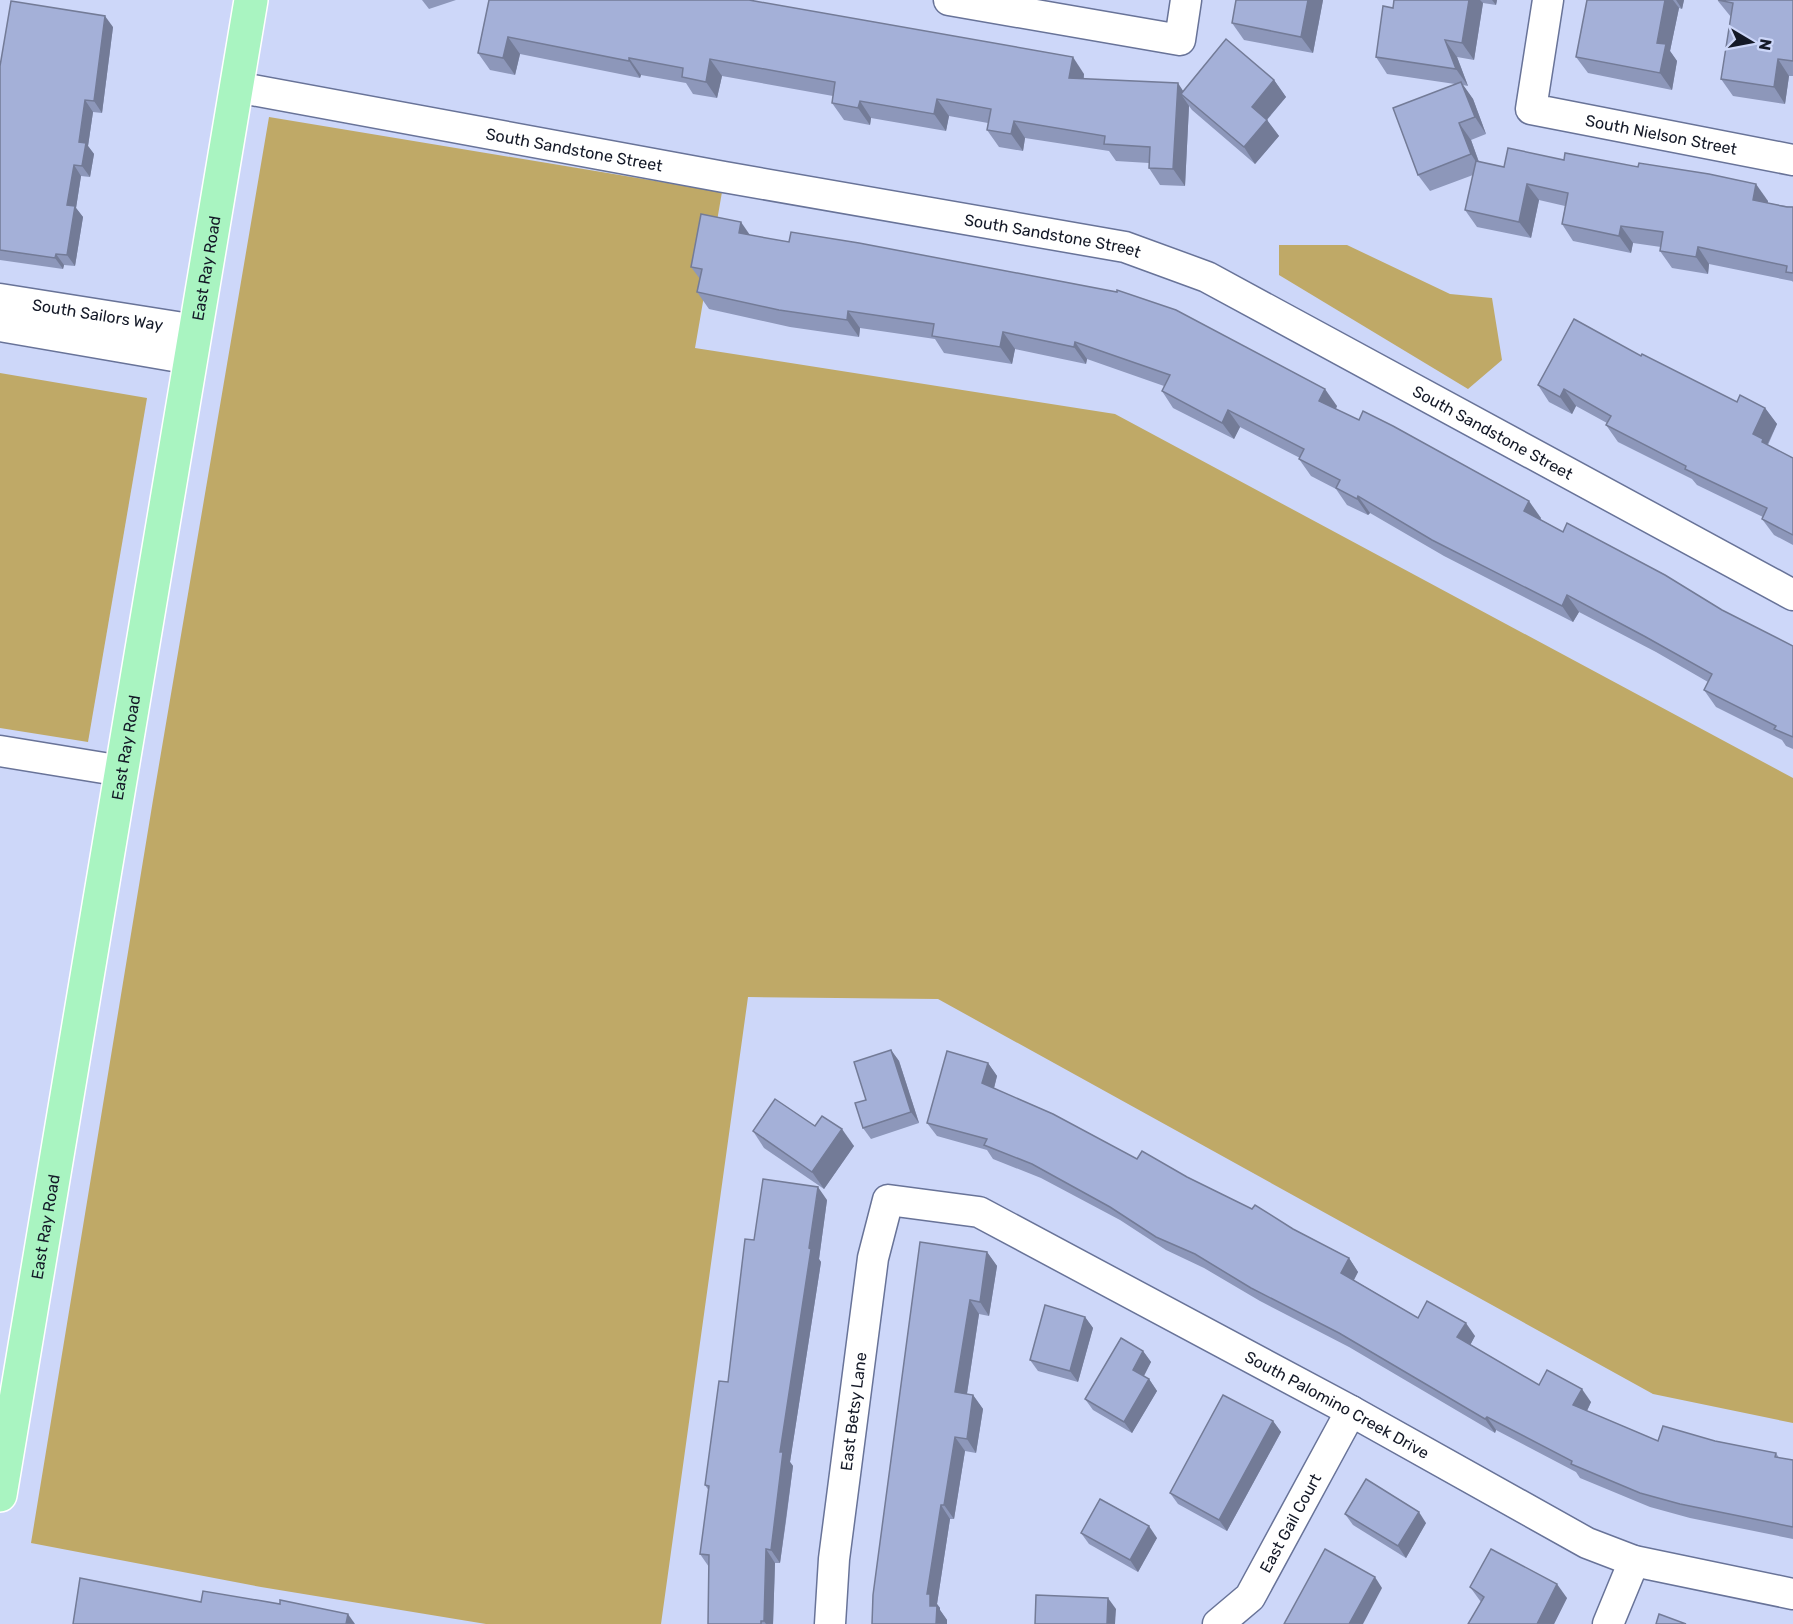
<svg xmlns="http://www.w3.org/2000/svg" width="1793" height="1624" font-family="Rubik,sans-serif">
<rect width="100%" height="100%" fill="#cdd7f9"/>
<g fill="#bfa967">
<polygon points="269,117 722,192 695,348 1115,414 1793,778 1793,1423 1653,1394 938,999 748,997 661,1624 486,1624 261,1587 31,1543 153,800"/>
<polygon points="1279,245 1347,245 1450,294 1492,298 1502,360 1468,389 1279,275"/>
<polygon points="0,373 147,398 88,742 0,728"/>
</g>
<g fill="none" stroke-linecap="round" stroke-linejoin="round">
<g stroke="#687398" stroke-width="33">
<g id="street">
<polyline points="949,0 1180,40 1186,0"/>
<path id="s1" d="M1548 0 1531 109 1793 160"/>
<path id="s2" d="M236 87 724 177 1125 247 1207 277 1793 595"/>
<path id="s3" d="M0 299 196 330"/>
<polyline points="0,326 191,359"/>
<polyline points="0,751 122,771"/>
<path id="s4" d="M830 1624 834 1559 873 1258 888 1200 979 1212 1351 1411 1587 1543 1634 1561 1793 1594"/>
<path id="s5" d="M1218 1624 1250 1597 1351 1411"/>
<polyline points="1608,1624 1634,1561"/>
</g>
</g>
<g stroke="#fff" stroke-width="36">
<g id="primary">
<path id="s6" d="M0 1495 251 0"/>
</g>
</g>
<use href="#street" stroke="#fff" stroke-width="30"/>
<use href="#primary" stroke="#a9f4c1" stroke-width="33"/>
</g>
<g fill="#8d97ba">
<polygon points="422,0 456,0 429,9"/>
<polygon points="489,0 1084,74 1084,79 1183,91 1274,80 1286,97 1267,120 1279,136 1255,164 1192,110 1189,106 1185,186 1160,185 1149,168 1149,163 1116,161 1109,151 1025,138 1023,151 999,147 987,130 988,123 949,116 946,131 871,118 870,125 844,120 832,103 833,96 722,76 717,98 693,94 686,83 641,75 640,78 520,54 515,75 490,70 478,53"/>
<polygon points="1236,0 1323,0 1313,53 1244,40 1232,23"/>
<polygon points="1394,0 1497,0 1496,5 1483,3 1474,60 1457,57 1468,86 1463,85 1473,99 1486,134 1471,140 1479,162 1504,167 1768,201 1767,203 1793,207 1793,282 1792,281 1709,264 1708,274 1672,268 1660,251 1661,247 1633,243 1631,253 1573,241 1562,224 1565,206 1539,200 1531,238 1477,227 1465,210 1473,175 1430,191 1418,175 1455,84 1387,74 1376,57 1393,8"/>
<polygon points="1587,0 1684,0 1682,9 1679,8 1670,51 1677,61 1672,90 1588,73 1576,57"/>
<polygon points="1793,0 1793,76 1789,76 1785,104 1733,96 1721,79 1731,17 1718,1"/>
<polygon points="113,27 102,113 93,112 88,146 94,154 90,177 81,176 76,208 83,217 75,266 64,265 63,269 0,260 0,66"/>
<polygon points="750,235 1337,406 1336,409 1541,518 1540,519 1563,532 1793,646 1793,749 1786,746 1782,740 1716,707 1704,690 1708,682 1656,652 1579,612 1573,622 1444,556 1370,513 1368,515 1347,505 1336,489 1311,476 1299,459 1300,458 1240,427 1234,439 1173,408 1162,391 1164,386 1087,359 1086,364 1015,349 1012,364 944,353 935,339 860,328 859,337 790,327 709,309 697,292 700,279 691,267"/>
<polygon points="1641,356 1737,402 1765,408 1777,424 1768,445 1793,458 1793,545 1774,535 1762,519 1763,517 1697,485 1692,479 1618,442 1606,425 1607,423 1576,406 1572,414 1549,402 1538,385"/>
<polygon points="891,1050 899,1061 919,1123 871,1139 863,1128 866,1100"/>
<polygon points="988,1063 997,1076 994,1088 1137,1159 1187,1177 1293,1229 1349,1258 1358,1272 1354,1280 1418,1318 1475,1336 1470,1345 1539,1385 1591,1402 1587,1411 1658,1441 1715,1441 1776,1453 1779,1458 1793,1460 1793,1539 1690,1518 1650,1507 1580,1478 1576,1472 1496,1430 1495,1433 1349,1347 1260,1301 1204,1268 1166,1250 1120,1220 1041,1178 993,1159 987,1150 937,1136 927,1123"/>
<polygon points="815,1126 854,1146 824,1189 764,1148 753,1131"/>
<polygon points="827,1200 819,1259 821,1262 790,1462 793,1466 786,1521 780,1563 775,1563 773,1624 708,1624 709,1567 700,1554 709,1491 705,1485 728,1382 754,1240"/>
<polygon points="920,1242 987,1252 997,1266 989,1316 979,1314 967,1394 973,1395 983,1409 976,1453 965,1451 954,1519 950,1519 937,1604 940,1608 940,1610 947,1620 872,1624"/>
<polygon points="1085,1317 1093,1328 1078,1382 1038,1371 1030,1360"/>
<polygon points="1143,1351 1151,1362 1143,1376 1149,1379 1157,1391 1132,1433 1093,1410 1085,1399"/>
<polygon points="1273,1421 1281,1432 1227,1531 1178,1504 1170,1493"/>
<polygon points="1345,1514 1426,1523 1406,1558 1353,1525"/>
<polygon points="1081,1533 1157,1538 1138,1572 1089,1544"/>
<polygon points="1470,1587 1567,1598 1554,1624 1468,1624 1481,1602"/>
</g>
<g fill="#737b97">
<polygon points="1308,0 1323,0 1313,53 1301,37"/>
<polygon points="1469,0 1480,0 1483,3 1474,60 1462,43"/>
<polygon points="1492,0 1497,0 1496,5"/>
<polygon points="1665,0 1673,0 1679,8 1670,51 1677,61 1672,90 1660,73 1657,43"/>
<polygon points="1676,0 1684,0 1682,9"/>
<polygon points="105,16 113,27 102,113 94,101"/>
<polygon points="508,37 520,54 515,75 503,58"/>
<polygon points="1445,40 1457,57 1468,86 1456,69"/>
<polygon points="1073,57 1084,74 1081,95 1069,78"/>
<polygon points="629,58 641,75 640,78 629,61"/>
<polygon points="710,59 722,76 717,98 706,82"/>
<polygon points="1778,59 1789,76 1785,104 1774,87"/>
<polygon points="1274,80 1286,97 1263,124 1252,107"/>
<polygon points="1461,82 1473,99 1486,134 1475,117"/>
<polygon points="1178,83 1189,100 1181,94 1189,106 1185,186 1173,169"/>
<polygon points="937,99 949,116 946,131 934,114"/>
<polygon points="85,100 93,112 88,146 94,154 90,177 82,166 79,142"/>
<polygon points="860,101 871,118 870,125 858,108"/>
<polygon points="1267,120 1279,136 1255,164 1244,147"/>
<polygon points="1014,121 1025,138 1023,151 1011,134"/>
<polygon points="1459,123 1471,140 1482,171 1471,154"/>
<polygon points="74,165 81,176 76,208 83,217 75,266 67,255 67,205"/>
<polygon points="1527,184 1539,200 1531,238 1519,222"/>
<polygon points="1756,184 1768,201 1765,216 1753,200"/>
<polygon points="741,222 752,238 739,233"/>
<polygon points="1621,226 1633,243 1631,253 1619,236"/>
<polygon points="1698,247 1709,264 1708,274 1696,257"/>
<polygon points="56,254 64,265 63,269 55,258"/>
<polygon points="848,311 860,328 859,337 847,320"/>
<polygon points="1003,332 1015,349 1012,364 1000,347"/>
<polygon points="1075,342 1087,359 1086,364 1074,347"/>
<polygon points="1325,389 1337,406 1331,418 1319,401"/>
<polygon points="1564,389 1576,406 1572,414 1560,397"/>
<polygon points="1765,408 1777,424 1767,445 1753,434"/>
<polygon points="1228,410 1240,427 1234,439 1222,423"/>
<polygon points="1358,496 1370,513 1368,515 1357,499"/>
<polygon points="1529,501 1541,518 1536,528 1524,511"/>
<polygon points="1567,595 1579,612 1573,622 1562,606"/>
<polygon points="891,1050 899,1061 919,1123 911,1112"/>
<polygon points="988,1063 997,1076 992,1096 982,1083"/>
<polygon points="842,1129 854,1146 824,1189 812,1172"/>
<polygon points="818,1187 827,1200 819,1259 821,1262 790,1462 793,1466 780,1563 771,1550 780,1452"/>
<polygon points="987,1252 997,1266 989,1316 980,1302"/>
<polygon points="1349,1258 1358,1272 1350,1287 1341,1273"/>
<polygon points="970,1300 979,1314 965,1406 955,1392"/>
<polygon points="1085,1317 1093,1328 1078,1382 1070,1371"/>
<polygon points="1466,1323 1475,1336 1467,1351 1457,1337"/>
<polygon points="1143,1351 1151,1362 1141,1382 1133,1370"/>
<polygon points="1149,1379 1157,1391 1132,1433 1124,1422"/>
<polygon points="1582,1389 1591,1402 1583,1419 1573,1405"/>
<polygon points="973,1395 983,1409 976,1453 967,1439"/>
<polygon points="1487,1417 1496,1430 1495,1433 1485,1419"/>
<polygon points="1273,1421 1281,1432 1227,1531 1219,1520"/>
<polygon points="955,1437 965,1451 954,1519 944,1505"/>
<polygon points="941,1505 950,1519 937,1604 940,1608 940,1610 947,1620 947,1624 936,1624 930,1606 927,1594"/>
<polygon points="1419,1512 1426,1523 1406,1558 1398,1546"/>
<polygon points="1149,1526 1157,1538 1138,1572 1130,1560"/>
<polygon points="766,1549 775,1563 773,1624 766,1624 764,1621"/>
<polygon points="1375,1577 1382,1588 1363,1624 1349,1624"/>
<polygon points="1557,1584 1567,1598 1554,1624 1537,1624"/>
<polygon points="1108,1598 1116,1609 1115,1624 1107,1624"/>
<polygon points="348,1614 355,1624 346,1624"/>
</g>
<g fill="#a4b0d8" stroke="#737b97" stroke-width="1.5">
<polygon points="489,0 749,0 1073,57 1069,78 1178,83 1173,169 1149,168 1150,147 1104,144 1105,136 1014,121 1011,134 987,130 991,109 937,99 934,114 860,101 858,108 832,103 835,82 710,59 706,82 682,77 683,68 629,58 629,61 508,37 503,58 478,53"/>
<polygon points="1236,0 1308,0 1301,37 1232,23"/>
<polygon points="1394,0 1469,0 1462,43 1445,40 1456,69 1376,57 1383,6 1393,8"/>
<polygon points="1587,0 1665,0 1657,43 1666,44 1660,73 1576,57"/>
<polygon points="1718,0 1793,0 1793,61 1778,59 1774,87 1721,79 1733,3"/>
<polygon points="11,1 105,16 94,101 85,100 79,142 86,143 82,166 74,165 67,205 75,206 67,255 56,254 55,258 0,250 0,66"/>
<polygon points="1226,39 1274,80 1252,107 1267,120 1244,147 1181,94"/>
<polygon points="1461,82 1475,117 1459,123 1471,154 1418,175 1393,108"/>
<polygon points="1508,148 1564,160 1565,153 1638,167 1639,163 1709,174 1756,184 1753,200 1787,207 1793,207 1793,273 1786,272 1787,266 1698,247 1696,257 1660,251 1663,232 1621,226 1619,236 1562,224 1568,193 1527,184 1519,222 1465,210 1476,161 1504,167"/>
<polygon points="701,214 741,222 739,233 789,242 791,232 859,243 1117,292 1117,290 1176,310 1325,389 1319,401 1359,420 1363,411 1393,426 1529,501 1524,511 1563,532 1567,523 1665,575 1722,610 1793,646 1793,737 1774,729 1776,726 1704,690 1712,674 1644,636 1567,595 1562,606 1432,540 1358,496 1357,499 1336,488 1340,480 1299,459 1304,449 1228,410 1222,423 1162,391 1170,375 1075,342 1074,347 1003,332 1000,347 932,336 934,324 848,311 847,320 779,310 697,292 702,269 691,267"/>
<polygon points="1574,319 1641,356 1642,354 1737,402 1740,395 1765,408 1753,434 1763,439 1762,442 1793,458 1793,535 1762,519 1767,508 1685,469 1686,466 1606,425 1611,416 1564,389 1560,397 1538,385"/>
<polygon points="891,1050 911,1112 863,1128 855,1103 866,1100 854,1062"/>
<polygon points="947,1051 988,1063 982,1083 1053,1114 1137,1159 1142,1151 1187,1177 1252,1209 1255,1205 1293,1229 1349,1258 1341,1273 1418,1318 1427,1301 1466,1323 1457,1337 1539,1385 1547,1370 1582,1389 1573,1405 1658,1441 1663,1426 1715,1441 1776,1453 1775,1457 1793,1460 1793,1527 1680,1504 1640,1493 1571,1464 1572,1461 1487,1417 1485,1419 1339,1333 1251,1288 1195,1254 1156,1237 1110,1207 1032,1164 984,1145 987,1139 927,1123"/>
<polygon points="775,1099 815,1126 822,1116 842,1129 812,1172 753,1131"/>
<polygon points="763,1179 818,1187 809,1248 811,1249 780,1452 783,1452 771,1550 766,1549 764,1621 761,1621 761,1624 708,1624 709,1555 700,1554 709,1486 705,1485 719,1381 728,1382 745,1239 754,1240"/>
<polygon points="920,1242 987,1252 980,1302 970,1300 955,1392 973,1395 967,1439 955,1437 944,1505 941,1505 927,1594 930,1594 930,1606 937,1606 936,1624 872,1624 873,1595"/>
<polygon points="1045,1305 1085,1317 1070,1371 1030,1360"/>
<polygon points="1121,1338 1143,1351 1133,1370 1149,1379 1124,1422 1085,1399"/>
<polygon points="1223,1395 1273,1421 1219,1520 1170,1493"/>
<polygon points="1366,1479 1419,1512 1398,1546 1345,1514"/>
<polygon points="1100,1499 1149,1526 1130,1560 1081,1533"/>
<polygon points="1325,1549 1375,1577 1349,1624 1284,1624"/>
<polygon points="1491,1549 1557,1584 1537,1624 1468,1624 1484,1597 1470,1587"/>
<polygon points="80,1578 201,1602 203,1591 280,1604 280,1600 348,1614 346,1624 73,1624"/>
<polygon points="1036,1595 1108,1598 1107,1624 1035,1624"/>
<polygon points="1659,1614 1686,1624 1656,1624"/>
</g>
<g text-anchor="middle" stroke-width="5" stroke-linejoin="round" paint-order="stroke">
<g font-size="16" fill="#141927" stroke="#cdd7f9">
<text dy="6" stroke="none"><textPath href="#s1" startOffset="243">South Nielson Street</textPath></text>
<text dy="6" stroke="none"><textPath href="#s2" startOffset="344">South Sandstone Street</textPath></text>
<text dy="6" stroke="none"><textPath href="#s2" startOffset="830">South Sandstone Street</textPath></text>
<text dy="6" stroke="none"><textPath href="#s6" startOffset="1244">East Ray Road</textPath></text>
<text dy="6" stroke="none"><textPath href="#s3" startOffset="99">South Sailors Way</textPath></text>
<text dy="6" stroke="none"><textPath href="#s2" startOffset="1316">South Sandstone Street</textPath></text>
<text dy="6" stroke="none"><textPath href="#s6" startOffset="758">East Ray Road</textPath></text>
<text dy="6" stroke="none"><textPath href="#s6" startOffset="272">East Ray Road</textPath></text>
<text dy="6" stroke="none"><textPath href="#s4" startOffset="927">South Palomino Creek Drive</textPath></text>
<text dy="6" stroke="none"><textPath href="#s4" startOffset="214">East Betsy Lane</textPath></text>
<text dy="6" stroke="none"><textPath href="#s5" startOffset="126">East Gail Court</textPath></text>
</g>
</g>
<g transform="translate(1751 42) rotate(100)" stroke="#cdd7f9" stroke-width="4.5" paint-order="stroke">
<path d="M0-4.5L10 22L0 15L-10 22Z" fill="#141927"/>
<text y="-9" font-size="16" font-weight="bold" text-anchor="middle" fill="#141927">N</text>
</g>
</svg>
